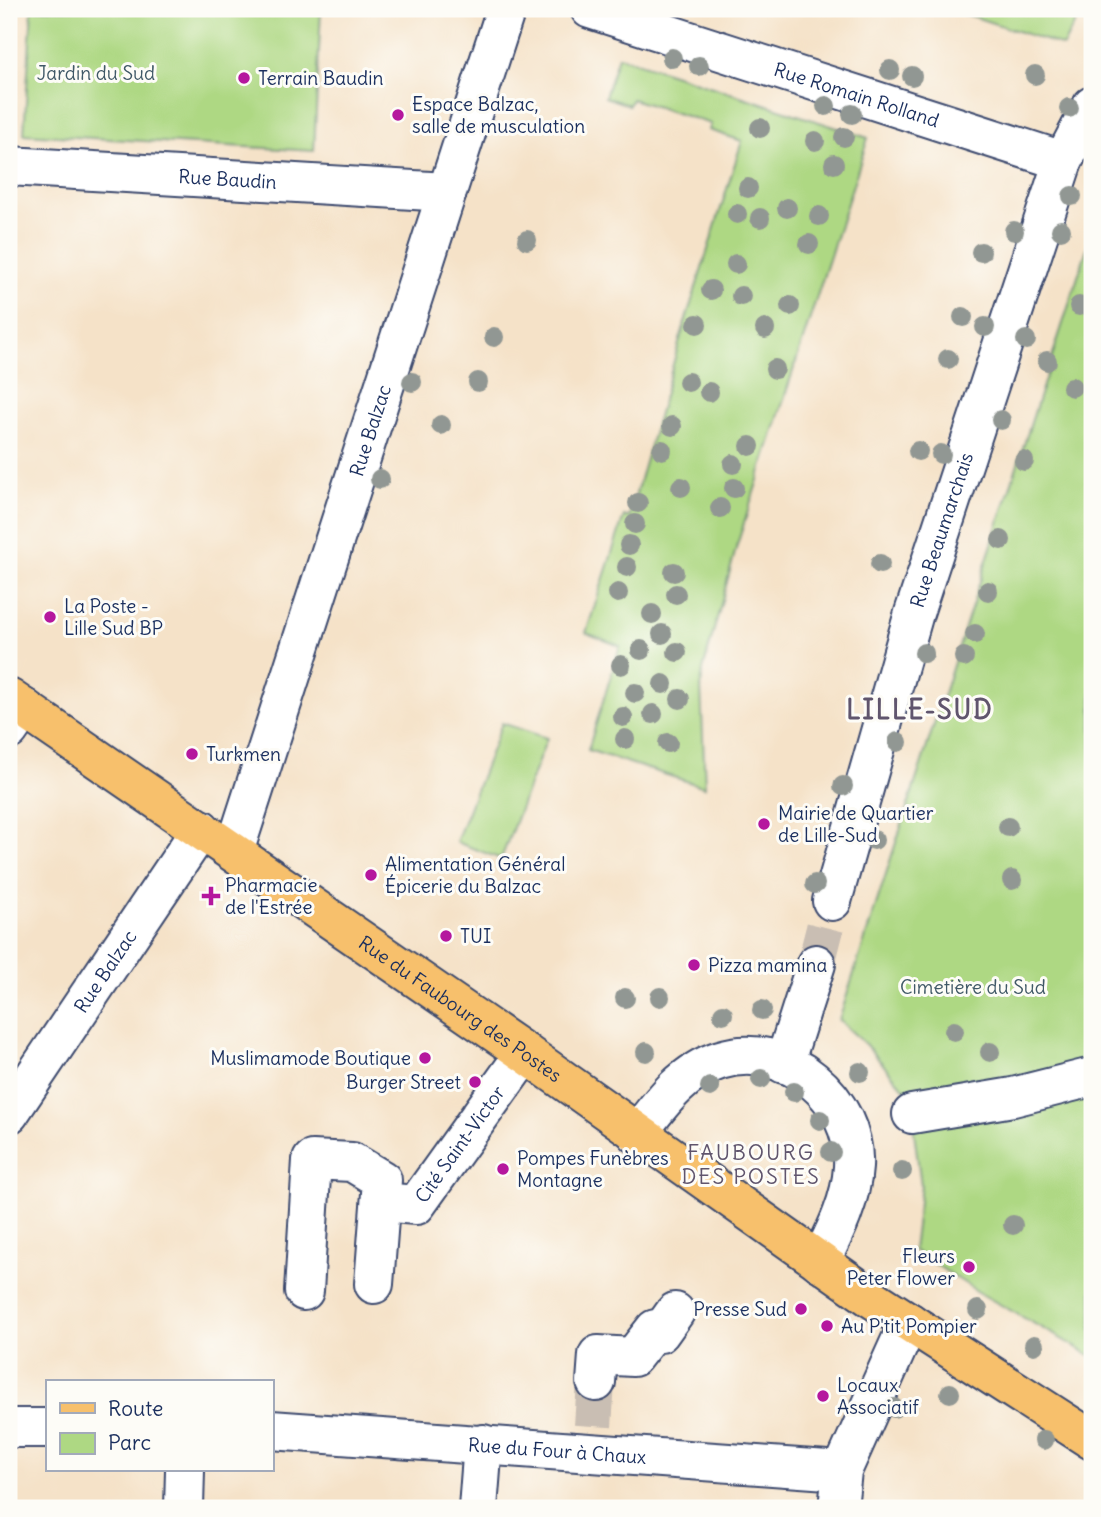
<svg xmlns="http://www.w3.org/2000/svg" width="1101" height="1517" font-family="Delius,sans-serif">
<rect width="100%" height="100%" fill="#fdfcf7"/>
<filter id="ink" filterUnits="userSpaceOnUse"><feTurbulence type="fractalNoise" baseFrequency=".0143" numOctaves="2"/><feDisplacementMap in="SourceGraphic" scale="14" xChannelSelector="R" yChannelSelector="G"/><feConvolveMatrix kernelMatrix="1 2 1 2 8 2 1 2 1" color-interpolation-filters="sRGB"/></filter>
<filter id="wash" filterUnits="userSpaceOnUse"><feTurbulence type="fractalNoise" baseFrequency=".00686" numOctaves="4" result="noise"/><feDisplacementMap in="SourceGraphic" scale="28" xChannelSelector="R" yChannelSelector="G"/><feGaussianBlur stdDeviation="1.57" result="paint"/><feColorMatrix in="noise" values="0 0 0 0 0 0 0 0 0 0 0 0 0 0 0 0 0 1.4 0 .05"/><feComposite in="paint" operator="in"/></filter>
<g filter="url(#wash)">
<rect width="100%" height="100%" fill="#f5e2c8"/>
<g fill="#aed883" stroke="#648470" stroke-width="2">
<polygon points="32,9 321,9 314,151 24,134"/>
<polygon points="950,9 1082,9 1063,46"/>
<polygon points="618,56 868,138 737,545 703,670 701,686 705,787 588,750 620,646 586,633 624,516 629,518 684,326 742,141 709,130 711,124 632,99 629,105 605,97"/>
<polygon points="1092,233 1092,1356 983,1295 913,1250 921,1185 909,1094 865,1044 839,1020"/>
<polygon points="502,723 547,738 501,859 456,842"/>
</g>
</g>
<g filter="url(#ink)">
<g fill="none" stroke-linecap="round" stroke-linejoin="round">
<g stroke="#c9beb3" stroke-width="38" stroke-dasharray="38 19" stroke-linecap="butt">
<polyline points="816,964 832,901"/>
<polyline points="593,1426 596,1382"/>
</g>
<g stroke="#3c4a6e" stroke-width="42">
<g id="minor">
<path id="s1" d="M590 9 1063 161 1092 106"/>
<path id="s2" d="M9 166 447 192"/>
<polyline points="9,730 24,708"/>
<path id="s3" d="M234 852 506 9"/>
<path id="s4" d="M832 901 914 613 1063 161"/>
<polyline points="784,1064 816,964"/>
<path id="s5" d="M9 1114 201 829"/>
<polyline points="912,1114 1013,1097 1092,1077"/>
<path d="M637 1134C660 1104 682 1072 720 1060 786 1039 857 1099 853 1167 851 1201 835 1232 820 1262"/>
<path id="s6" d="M381 1202 416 1205 525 1053"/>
<polyline points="304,1291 312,1160 352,1162 382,1180 374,1284"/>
<polyline points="596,1382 598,1355 633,1357 655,1329 660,1333 675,1312"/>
<polyline points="9,1428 47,1428"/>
<path id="s7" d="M271 1430 842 1471"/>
<polyline points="184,1508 185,1470"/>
<polyline points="478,1508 483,1444"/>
<polyline points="838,1508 842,1471 909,1322"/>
</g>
</g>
<g stroke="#3c4a6e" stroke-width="42">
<g id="major">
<path id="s8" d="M9 698 525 1053 870 1297 1092 1440"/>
</g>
</g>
<use href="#minor" stroke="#fff" stroke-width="38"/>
<use href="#major" stroke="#f7c06c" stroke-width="38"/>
</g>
<g fill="#919793">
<circle cx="672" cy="58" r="10"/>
<circle cx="699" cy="66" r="10"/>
<circle cx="890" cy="70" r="10"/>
<circle cx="1035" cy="75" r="10"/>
<circle cx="912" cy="76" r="10"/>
<circle cx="826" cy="106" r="10"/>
<circle cx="1069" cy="108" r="10"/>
<circle cx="852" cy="114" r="10"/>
<circle cx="760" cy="128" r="10"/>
<circle cx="844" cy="137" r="10"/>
<circle cx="815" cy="141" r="10"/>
<circle cx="834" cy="164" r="10"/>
<circle cx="748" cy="188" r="10"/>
<circle cx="1072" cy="196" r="10"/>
<circle cx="787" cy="208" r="10"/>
<circle cx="737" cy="214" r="10"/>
<circle cx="819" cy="216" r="10"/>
<circle cx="760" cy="218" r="10"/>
<circle cx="1061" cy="230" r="10"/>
<circle cx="1014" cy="231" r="10"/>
<circle cx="527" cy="240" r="10"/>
<circle cx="809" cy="244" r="10"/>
<circle cx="981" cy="252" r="10"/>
<circle cx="736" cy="264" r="10"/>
<circle cx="711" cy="290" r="10"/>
<circle cx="741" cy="296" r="10"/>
<circle cx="790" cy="306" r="10"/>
<circle cx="1079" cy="306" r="10"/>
<circle cx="963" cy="317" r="10"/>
<circle cx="697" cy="324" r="10"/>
<circle cx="985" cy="327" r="10"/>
<circle cx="765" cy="329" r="10"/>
<circle cx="494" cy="337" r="10"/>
<circle cx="1026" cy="340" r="10"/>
<circle cx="948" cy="359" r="10"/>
<circle cx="1047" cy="361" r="10"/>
<circle cx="775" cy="369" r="10"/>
<circle cx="412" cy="382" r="10"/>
<circle cx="478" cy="382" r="10"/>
<circle cx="688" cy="382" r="10"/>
<circle cx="1072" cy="387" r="10"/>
<circle cx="709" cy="392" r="10"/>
<circle cx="1001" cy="420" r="10"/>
<circle cx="441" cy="425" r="10"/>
<circle cx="672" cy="426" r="10"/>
<circle cx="750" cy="446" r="10"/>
<circle cx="662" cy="450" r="10"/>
<circle cx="918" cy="451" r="10"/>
<circle cx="941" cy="454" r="10"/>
<circle cx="1024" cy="461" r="10"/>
<circle cx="733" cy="464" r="10"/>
<circle cx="380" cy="479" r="10"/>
<circle cx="681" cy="487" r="10"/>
<circle cx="734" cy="488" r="10"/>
<circle cx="638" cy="503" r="10"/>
<circle cx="720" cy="508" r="10"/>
<circle cx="635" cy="524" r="10"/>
<circle cx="1001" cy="540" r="10"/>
<circle cx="629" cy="545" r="10"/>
<circle cx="880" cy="564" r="10"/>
<circle cx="627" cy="567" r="10"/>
<circle cx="674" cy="572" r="10"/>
<circle cx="988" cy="591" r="10"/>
<circle cx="618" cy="593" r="10"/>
<circle cx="676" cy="594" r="10"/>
<circle cx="652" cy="614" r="10"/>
<circle cx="662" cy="634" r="10"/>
<circle cx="975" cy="634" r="10"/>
<circle cx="641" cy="650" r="10"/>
<circle cx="677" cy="652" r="10"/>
<circle cx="924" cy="653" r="10"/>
<circle cx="964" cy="657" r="10"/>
<circle cx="621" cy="665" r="10"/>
<circle cx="663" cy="684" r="10"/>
<circle cx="635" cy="693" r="10"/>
<circle cx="680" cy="699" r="10"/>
<circle cx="653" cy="714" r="10"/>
<circle cx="623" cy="717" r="10"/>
<circle cx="625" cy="739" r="10"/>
<circle cx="898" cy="742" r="10"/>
<circle cx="668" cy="743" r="10"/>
<circle cx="843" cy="786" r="10"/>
<circle cx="1008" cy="827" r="10"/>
<circle cx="874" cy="840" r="10"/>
<circle cx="1012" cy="880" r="10"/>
<circle cx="815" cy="884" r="10"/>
<circle cx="660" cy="997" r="10"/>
<circle cx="625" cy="998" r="10"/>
<circle cx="762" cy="1010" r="10"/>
<circle cx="723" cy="1014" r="10"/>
<circle cx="954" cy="1031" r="10"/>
<circle cx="646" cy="1052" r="10"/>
<circle cx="990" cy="1052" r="10"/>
<circle cx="860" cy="1072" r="10"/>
<circle cx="761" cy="1079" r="10"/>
<circle cx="710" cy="1087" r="10"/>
<circle cx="794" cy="1092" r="10"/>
<circle cx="820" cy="1120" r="10"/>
<circle cx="831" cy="1152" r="10"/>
<circle cx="902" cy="1171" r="10"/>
<circle cx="1013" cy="1225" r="10"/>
<circle cx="978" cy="1310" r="10"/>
<circle cx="1034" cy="1345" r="10"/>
<circle cx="950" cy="1393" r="10"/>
<circle cx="894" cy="1408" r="10"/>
<circle cx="1044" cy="1440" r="10"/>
</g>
</g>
<g fill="#b5179e" stroke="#fdfcf7" stroke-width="2.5">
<circle cx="244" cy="78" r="7"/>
<circle cx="398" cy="115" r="7"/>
<circle cx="50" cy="617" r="7"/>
<circle cx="192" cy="754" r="7"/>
<circle cx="764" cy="824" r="7"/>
<circle cx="371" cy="875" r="7"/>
<path d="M207.5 885.5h7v7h7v7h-7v7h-7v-7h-7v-7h7z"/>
<circle cx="446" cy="936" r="7"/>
<circle cx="694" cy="965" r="7"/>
<circle cx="425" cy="1058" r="7"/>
<circle cx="475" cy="1082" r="7"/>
<circle cx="503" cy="1169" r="7"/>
<circle cx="969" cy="1267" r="7"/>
<circle cx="801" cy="1309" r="7"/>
<circle cx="827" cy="1326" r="7"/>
<circle cx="823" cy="1396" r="7"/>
</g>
<g text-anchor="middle" stroke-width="6" stroke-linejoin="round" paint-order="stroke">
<g font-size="19" fill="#405967" stroke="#fdfcf7">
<text x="96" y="80">Jardin du Sud</text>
<text x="973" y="994">Cimetière du Sud</text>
</g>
<g font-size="19" fill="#1b2f5e" stroke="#fdfcf7" text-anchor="start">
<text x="258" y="85">Terrain Baudin</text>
<text x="412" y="111">Espace Balzac,<tspan x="412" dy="22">salle de musculation</tspan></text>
<text x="64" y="613">La Poste -<tspan x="64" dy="22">Lille Sud BP</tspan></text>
<text x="206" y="761">Turkmen</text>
<text x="778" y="820">Mairie de Quartier<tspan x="778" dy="22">de Lille-Sud</tspan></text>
<text x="385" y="871">Alimentation Général<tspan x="385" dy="22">Épicerie du Balzac</tspan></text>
<text x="225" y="892">Pharmacie<tspan x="225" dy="22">de l'Estrée</tspan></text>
<text x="460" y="943">TUI</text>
<text x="708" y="972">Pizza mamina</text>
<text x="411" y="1065" text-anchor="end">Muslimamode Boutique</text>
<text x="461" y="1089" text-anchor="end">Burger Street</text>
<text x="517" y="1165">Pompes Funèbres<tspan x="517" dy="22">Montagne</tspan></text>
<text x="955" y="1263" text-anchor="end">Fleurs<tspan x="955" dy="22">Peter Flower</tspan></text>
<text x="787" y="1316" text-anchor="end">Presse Sud</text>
<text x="841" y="1333">Au P'tit Pompier</text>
<text x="837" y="1392">Locaux<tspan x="837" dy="22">Associatif</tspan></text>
</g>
<g font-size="19" fill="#1b2f5e" stroke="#fdfcf7">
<text dy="7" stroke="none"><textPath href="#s1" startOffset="280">Rue Romain Rolland</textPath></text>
<text dy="7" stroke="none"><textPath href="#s2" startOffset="219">Rue Baudin</textPath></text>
<text dy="7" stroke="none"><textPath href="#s3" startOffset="443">Rue Balzac</textPath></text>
<text dy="7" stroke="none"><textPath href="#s4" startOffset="387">Rue Beaumarchais</textPath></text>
<text dy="7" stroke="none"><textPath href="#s5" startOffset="172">Rue Balzac</textPath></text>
<text dy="7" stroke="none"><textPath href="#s8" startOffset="548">Rue du Faubourg des Postes</textPath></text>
<text dy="7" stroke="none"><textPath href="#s6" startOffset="110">Cité Saint-Victor</textPath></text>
<text dy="7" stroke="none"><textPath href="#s7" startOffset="287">Rue du Four à Chaux</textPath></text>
</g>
<g font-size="21" letter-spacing="2" fill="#60556d" stroke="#fdfcf7">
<text x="751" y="1160">FAUBOURG<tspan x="751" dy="24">DES POSTES</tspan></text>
</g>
<g font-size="26" font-weight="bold" letter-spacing="2" fill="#60556d" stroke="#fdfcf7">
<text x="920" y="719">LILLE-SUD</text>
</g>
</g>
<rect width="1101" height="1517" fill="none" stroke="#fdfcf7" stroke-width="35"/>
<rect x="46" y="1380" width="228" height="91" fill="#fdfcf7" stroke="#a3aaba" stroke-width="2"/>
<rect x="60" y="1403" width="35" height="10" fill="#f7c06c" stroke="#a3aaba" stroke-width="2"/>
<text x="108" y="1416" font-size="21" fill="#1b2f5e">Route</text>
<rect x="60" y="1433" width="35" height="21" fill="#aed883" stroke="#a3aaba" stroke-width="2"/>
<text x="108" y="1450" font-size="21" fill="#1b2f5e">Parc</text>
</svg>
